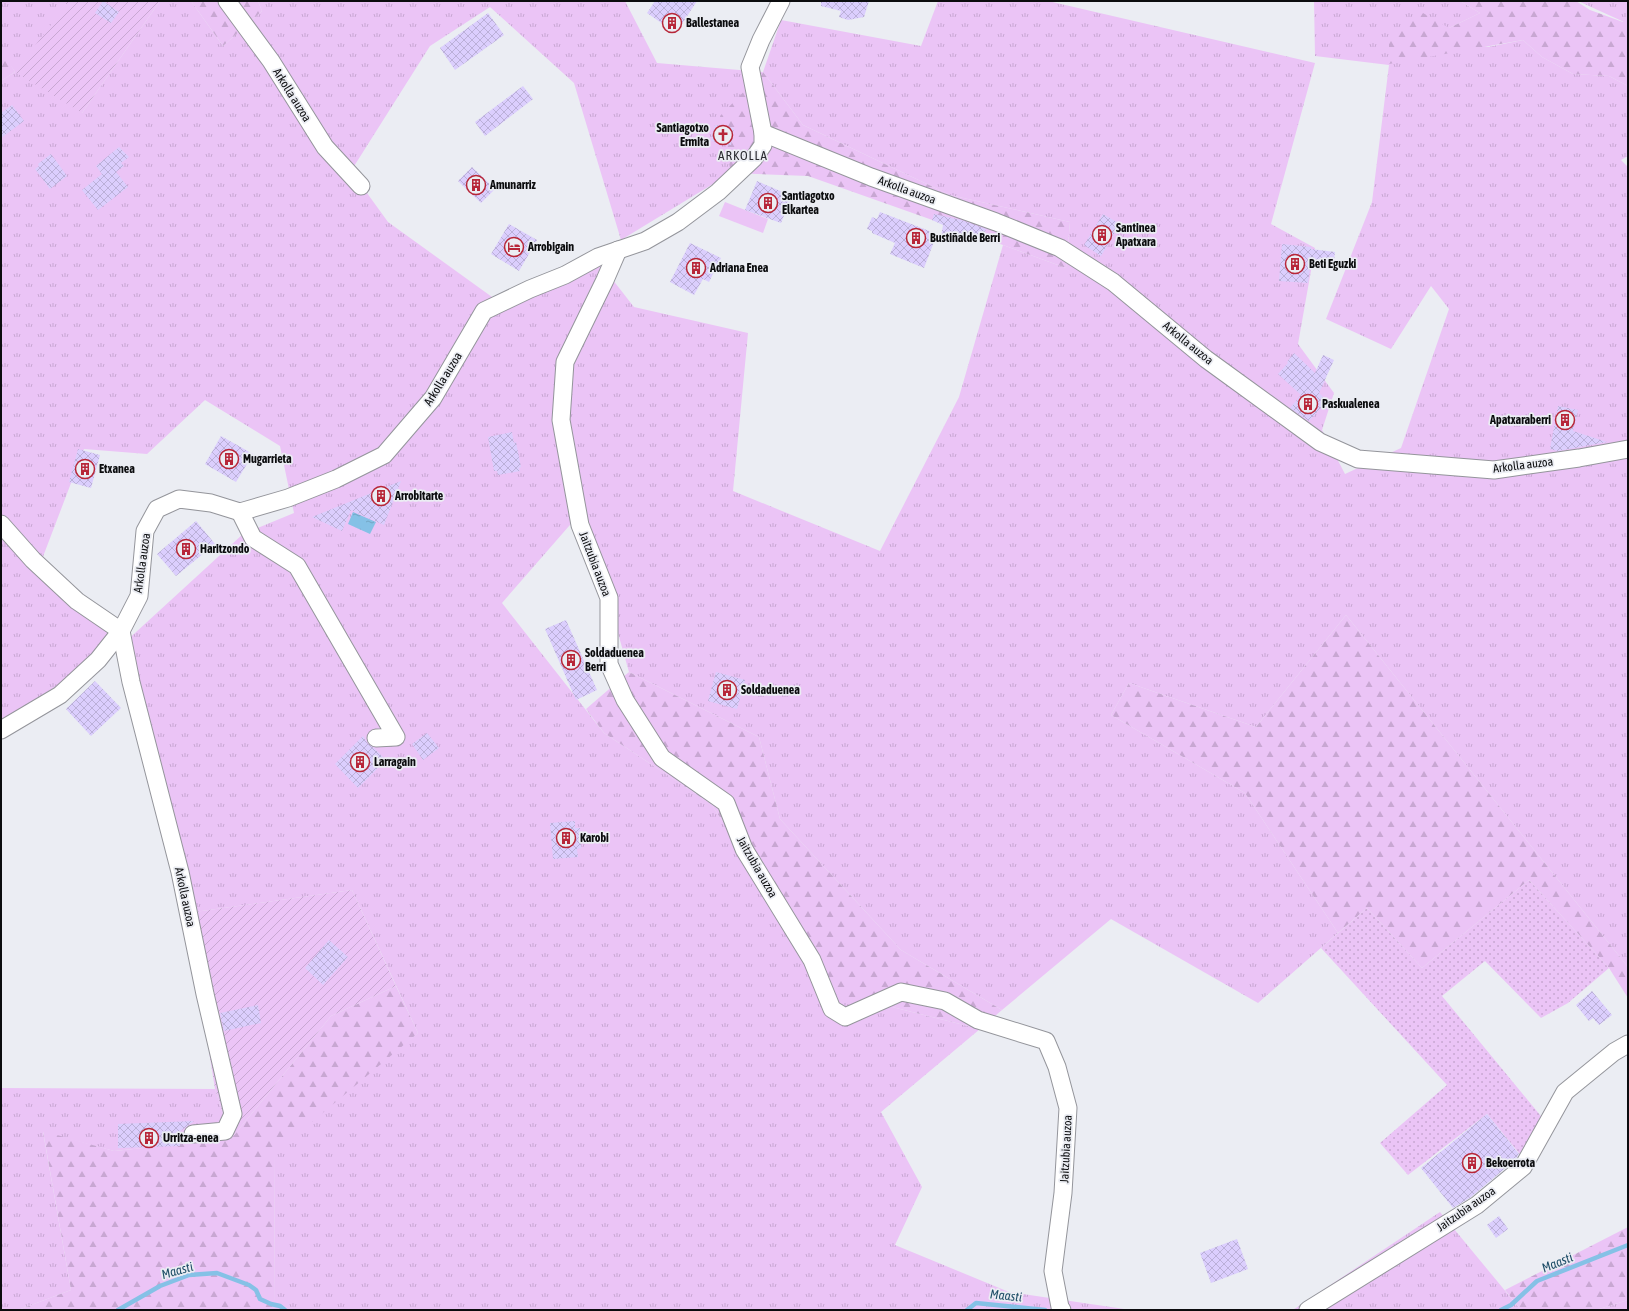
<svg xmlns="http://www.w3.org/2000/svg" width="1629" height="1311" font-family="'Asap Condensed',sans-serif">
<defs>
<pattern id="grass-tufts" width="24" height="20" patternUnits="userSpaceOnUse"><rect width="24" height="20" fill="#ebc4f6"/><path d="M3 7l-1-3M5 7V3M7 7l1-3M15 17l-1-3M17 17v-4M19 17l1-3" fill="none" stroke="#c8a7d2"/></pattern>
<pattern id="forest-firs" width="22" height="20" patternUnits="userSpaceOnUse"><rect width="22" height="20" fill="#ebc4f6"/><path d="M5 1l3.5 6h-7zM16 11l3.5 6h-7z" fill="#c8a7d2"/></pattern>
<pattern id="park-dots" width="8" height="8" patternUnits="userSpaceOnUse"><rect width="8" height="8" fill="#ebc4f6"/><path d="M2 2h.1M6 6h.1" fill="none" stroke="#c8a7d2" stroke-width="1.8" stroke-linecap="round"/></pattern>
<pattern id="garden-furrows" width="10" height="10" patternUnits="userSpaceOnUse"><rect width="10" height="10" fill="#ebc4f6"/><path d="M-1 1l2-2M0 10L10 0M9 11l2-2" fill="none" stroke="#c8a7d2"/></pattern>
<pattern id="water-ripples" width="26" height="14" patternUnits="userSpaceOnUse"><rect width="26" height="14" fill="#85c1e6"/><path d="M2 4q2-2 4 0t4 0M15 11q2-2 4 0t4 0" fill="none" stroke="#72a5c4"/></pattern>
<pattern id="building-cross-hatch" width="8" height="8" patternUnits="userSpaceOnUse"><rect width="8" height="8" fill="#dbcefd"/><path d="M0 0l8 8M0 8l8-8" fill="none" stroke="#bbb0d8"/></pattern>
</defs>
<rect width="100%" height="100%" fill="#ebedf3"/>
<g fill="url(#grass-tufts)" fill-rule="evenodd">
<path d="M1 1H66L82 113 160 1H191L223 46 262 11 258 1H625L657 63 763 72 781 20 921 46 938 1H1048L1315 63 1271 224 1315 248 1298 344 1334 393 1322 430 1345 474 1401 448 1449 309 1431 286 1391 349 1326 319 1372 202 1389 65 1315 56 1314 1H1460L1480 13 1449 28 1389 37 1488 47 1523 40 1542 57 1573 74 1609 76 1628 86V156L1621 160 1628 167V967L1346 615 1256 727 1129 683 1111 715 1245 793 1338 933 1258 1003 1111 919 1002 1010 901 950 780 819 759 737 629 672 583 510 502 603 604 733 711 804 845 1002 876 1003 980 1029 881 1112 922 1187 895 1245 1009 1292 1131 1310H274L275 1146 418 1033 352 890 187 913 123 644 1 721V81L15 72 1 51ZM490 7 574 83 621 240 731 173 763 72 803 125 950 195 1070 222 1066 268 1003 245 959 397 880 551 733 491 748 333 634 307 598 261 499 302 388 222 351 171 430 46ZM205 400 280 446 294 513 243 534 123 644 36 575 84 449 147 454Z"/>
<polygon points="1578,1 1628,1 1628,14 1624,22"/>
<polygon points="1,1088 215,1089 231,1139 114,1151 43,1132 71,1290 18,1310 1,1310"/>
<polygon points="1440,1212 1521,1310 1292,1310 1296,1308"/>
<polygon points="1628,1300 1628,1310 1596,1310"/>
</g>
<g fill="url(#forest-firs)">
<polygon points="191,1 258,1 262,11 223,46"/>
<polygon points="1460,1 1576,1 1590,10 1623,22 1628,14 1628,86 1609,76 1573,74 1542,57 1523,40 1389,64 1389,37 1423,13 1449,28 1480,13"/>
<polygon points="2,50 15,72 1,81 1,51"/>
<polygon points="763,72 803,125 950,195 1070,222 1066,268 1003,245 808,176 731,173 720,116"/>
<polygon points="1346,615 1628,967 1628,998 1609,968 1529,880 1422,968 1367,908 1338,933 1245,793 1111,715 1129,683 1256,727"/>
<polygon points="629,672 759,737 780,819 901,950 1002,1010 980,1029 876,1003 845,1003 711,804 604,733 586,709"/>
<polygon points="396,986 418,1033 275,1153 274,1310 18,1310 71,1290 43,1131 114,1151 231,1139 331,1016"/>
<polygon points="1628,1227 1628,1300 1596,1310 1521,1310 1505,1290"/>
</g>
<polygon fill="url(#park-dots)" points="1529,880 1609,968 1568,1003 1541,1018 1485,961 1442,996 1545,1121 1523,1158 1487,1114 1408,1175 1380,1143 1447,1085 1321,948 1367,908 1422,968"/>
<g fill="url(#garden-furrows)">
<polygon points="66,1 160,1 82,113 15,72 66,5"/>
<polygon points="352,890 396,986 331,1016 231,1139 215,1089 187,913"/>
</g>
<polygon fill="#ebc4f6" points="725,202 768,219 763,233 719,216"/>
<polygon fill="url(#water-ripples)" points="353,512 376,522 370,534 348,524"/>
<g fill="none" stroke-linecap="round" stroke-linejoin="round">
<g stroke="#85c1e6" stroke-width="4.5">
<polyline points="118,1310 160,1286 189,1275 217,1273 249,1285 256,1290 260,1299 271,1304 280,1306 285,1310"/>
<polyline points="967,1310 976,1303 1045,1310"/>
<polyline points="1501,1310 1511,1305 1537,1281 1628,1245"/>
</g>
</g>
<g fill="url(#building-cross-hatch)">
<polygon points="103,1 119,12 111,23 95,13"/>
<polygon points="655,1 697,1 676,33 647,13"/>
<polygon points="821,1 869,1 864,17 848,20 839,17 841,11 821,6"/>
<polygon points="488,13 504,35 455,70 440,48"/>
<polygon points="523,86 533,99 485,136 475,122"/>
<polygon points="12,105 24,121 1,138 1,113"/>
<polygon points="715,125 734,128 731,145 711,141"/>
<polygon points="119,147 129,157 121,163 124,166 116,172 128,187 98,210 82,190 102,174 96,166"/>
<polygon points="51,154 67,176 50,189 35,169 39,166 38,164"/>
<polygon points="472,167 495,189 481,203 458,181"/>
<polygon points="757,181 792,196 781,223 745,210"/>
<polygon points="880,212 937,234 924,268 890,254 895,243 872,233 872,231 867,229 872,217 877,219"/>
<polygon points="934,214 961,220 986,229 981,241 964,233 962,242 941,237 943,225 932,220"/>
<polygon points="1103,214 1120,224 1101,256 1084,245"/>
<polygon points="509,224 537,240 519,271 491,254"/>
<polygon points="690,243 721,258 709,282 703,279 694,295 670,282"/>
<polygon points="1282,244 1311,247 1311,249 1335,252 1333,269 1310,267 1308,283 1279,281"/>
<polygon points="1294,353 1315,373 1323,355 1334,360 1319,393 1327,401 1309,421 1290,408 1301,395 1278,374 1288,363 1287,362"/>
<polygon points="1558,406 1578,410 1573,431 1607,442 1558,451 1550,449"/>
<polygon points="512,432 514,443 516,442 521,467 519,468 520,471 498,475 497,471 494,471 488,437"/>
<polygon points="221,436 253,454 236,482 205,464"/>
<polygon points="78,449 100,455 91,488 69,482"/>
<polygon points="401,481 384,525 351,510 342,531 312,517"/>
<polygon points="196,521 215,544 176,576 157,554"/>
<polygon points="566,620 597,690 576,700 545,629"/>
<polygon points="716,672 745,680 737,709 708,701"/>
<polygon points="95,681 121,708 91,736 66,709"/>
<polygon points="427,733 439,748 423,760 412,744"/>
<polygon points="363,736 368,744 374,748 386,760 358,788 335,764"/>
<polygon points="575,821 575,828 580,828 581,848 577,849 578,857 553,859 550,823"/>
<polygon points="329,940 348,957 323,985 305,968"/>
<polygon points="1592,991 1612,1015 1599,1025 1593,1018 1589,1021 1576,1005"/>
<polygon points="258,1005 261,1023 224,1031 220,1013"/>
<polygon points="1487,1114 1519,1154 1515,1160 1471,1197 1453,1208 1421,1168"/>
<polygon points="194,1121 179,1132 180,1146 118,1148 118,1124"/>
<polygon points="1499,1216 1508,1229 1496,1238 1487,1225"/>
<polygon points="1237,1239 1248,1269 1211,1283 1200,1253"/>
</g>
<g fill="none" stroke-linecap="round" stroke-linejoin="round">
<g stroke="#94959b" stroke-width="19">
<g id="minor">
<polyline points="227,1 271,61 325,147 361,186"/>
<polyline points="763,133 871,177 996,222 1060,248 1113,282 1206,359 1320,442 1358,459 1494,470 1579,458 1628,449"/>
<polyline points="618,250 605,280 565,362 561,420 580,525 609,598 609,664 625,700 662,758 726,803 744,849 812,960 832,1009 845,1017 901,992 945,1001 978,1020 1046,1041 1057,1067 1068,1108 1063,1193 1053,1271 1060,1307 1062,1310"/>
<polyline points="240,512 253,538 297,566 396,737 376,738"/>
<polyline points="1,524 33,560 77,601 121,631 131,682 180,872 205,994 233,1114 225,1131 193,1134"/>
<polyline points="1,730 60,695 98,660 121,631 139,596 145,531 157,509 179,499 211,503 240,512 288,498 336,479 384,455 433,398 484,311 530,289 565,275 598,257 645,241 678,222 718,192 754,158 763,145 763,133 750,67 761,40 781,1"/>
<polyline points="1308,1310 1477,1205 1523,1167 1565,1092 1614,1052 1628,1044"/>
</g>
</g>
<use href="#minor" stroke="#fff" stroke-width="17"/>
</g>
<defs>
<g id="building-ring" transform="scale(1)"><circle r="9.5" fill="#ebedf3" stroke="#b72638" stroke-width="1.5"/><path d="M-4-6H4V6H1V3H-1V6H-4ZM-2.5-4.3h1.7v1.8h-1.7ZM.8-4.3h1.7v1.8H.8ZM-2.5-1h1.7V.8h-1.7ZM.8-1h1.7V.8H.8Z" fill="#b72638"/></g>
<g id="church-ring" transform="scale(1)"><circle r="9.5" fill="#ebedf3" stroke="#b72638" stroke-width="1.5"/><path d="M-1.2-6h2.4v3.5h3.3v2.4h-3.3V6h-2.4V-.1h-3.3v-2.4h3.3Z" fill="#b72638"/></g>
<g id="hotel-ring" transform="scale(1)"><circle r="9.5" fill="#ebedf3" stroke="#b72638" stroke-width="1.5"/><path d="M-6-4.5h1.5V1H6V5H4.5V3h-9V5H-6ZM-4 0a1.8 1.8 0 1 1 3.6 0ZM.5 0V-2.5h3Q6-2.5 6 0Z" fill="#b72638"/></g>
</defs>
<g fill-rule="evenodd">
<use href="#building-ring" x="672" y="23"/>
<use href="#church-ring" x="723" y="135"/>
<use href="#building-ring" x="476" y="185"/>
<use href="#building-ring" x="768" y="203"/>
<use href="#building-ring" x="1102" y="235"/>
<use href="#building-ring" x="916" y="238"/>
<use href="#hotel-ring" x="514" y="247"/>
<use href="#building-ring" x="1295" y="264"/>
<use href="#building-ring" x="696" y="268"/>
<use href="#building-ring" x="1308" y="404"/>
<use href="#building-ring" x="1565" y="420"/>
<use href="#building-ring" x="229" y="459"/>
<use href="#building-ring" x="85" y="469"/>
<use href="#building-ring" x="381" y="496"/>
<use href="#building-ring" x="186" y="549"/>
<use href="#building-ring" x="571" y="660"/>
<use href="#building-ring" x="727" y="690"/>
<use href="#building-ring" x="360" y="762"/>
<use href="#building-ring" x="566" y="838"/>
<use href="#building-ring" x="149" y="1138"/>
<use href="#building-ring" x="1472" y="1163"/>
</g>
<g text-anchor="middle" stroke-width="3.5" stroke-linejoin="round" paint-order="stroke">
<g font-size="12" font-weight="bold" fill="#0b0c0e" stroke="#ebedf3" text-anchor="start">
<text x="686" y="27">Ballestanea</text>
<text x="709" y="132" text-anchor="end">Santiagotxo<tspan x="709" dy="14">Ermita</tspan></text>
<text x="490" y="189">Amunarriz</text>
<text x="782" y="200">Santiagotxo<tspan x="782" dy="14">Elkartea</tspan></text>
<text x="1116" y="232">Santinea<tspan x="1116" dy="14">Apatxara</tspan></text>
<text x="930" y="242">Bustiñalde Berri</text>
<text x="528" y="251">Arrobigain</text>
<text x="1309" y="268">Beti Eguzki</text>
<text x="710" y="272">Adriana Enea</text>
<text x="1322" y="408">Paskualenea</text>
<text x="1551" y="424" text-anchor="end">Apatxaraberri</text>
<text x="243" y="463">Mugarrieta</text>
<text x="99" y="473">Etxanea</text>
<text x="395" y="500">Arrobitarte</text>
<text x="200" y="553">Haritzondo</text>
<text x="585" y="657">Soldaduenea<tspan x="585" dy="14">Berri</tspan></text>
<text x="741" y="694">Soldaduenea</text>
<text x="374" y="766">Larragain</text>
<text x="580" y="842">Karobi</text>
<text x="163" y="1142">Urritza-enea</text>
<text x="1486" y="1167">Bekoerrota</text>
</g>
<g font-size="12" fill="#0b0c0e" stroke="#ebedf3">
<text transform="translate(292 95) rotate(58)" y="4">Arkolla auzoa</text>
<text transform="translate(907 190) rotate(20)" y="4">Arkolla auzoa</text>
<text transform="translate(1188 343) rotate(39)" y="4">Arkolla auzoa</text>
<text transform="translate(443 379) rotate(-58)" y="4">Arkolla auzoa</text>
<text transform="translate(1523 465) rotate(-7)" y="4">Arkolla auzoa</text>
<text transform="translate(142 563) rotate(-82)" y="4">Arkolla auzoa</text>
<text transform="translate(595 564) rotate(69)" y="4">Jaitzubia auzoa</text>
<text transform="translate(757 867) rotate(60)" y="4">Jaitzubia auzoa</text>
<text transform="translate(185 897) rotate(78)" y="4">Arkolla auzoa</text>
<text transform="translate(1066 1149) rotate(-87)" y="4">Jaitzubia auzoa</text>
<text transform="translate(1466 1209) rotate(-35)" y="4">Jaitzubia auzoa</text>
</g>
<g font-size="13" letter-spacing="1" fill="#2a2b30" stroke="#ebedf3">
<text x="743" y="160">ARKOLLA</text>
</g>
<g font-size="13" font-style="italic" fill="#1e4d67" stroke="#ebedf3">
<text transform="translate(1557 1262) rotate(-22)" y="5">Maasti</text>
<text transform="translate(177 1270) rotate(-16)" y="5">Maasti</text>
<text transform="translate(1006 1295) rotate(6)" y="5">Maasti</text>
</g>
</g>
<rect width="1629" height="1311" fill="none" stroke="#0b0c0e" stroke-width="4"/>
</svg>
